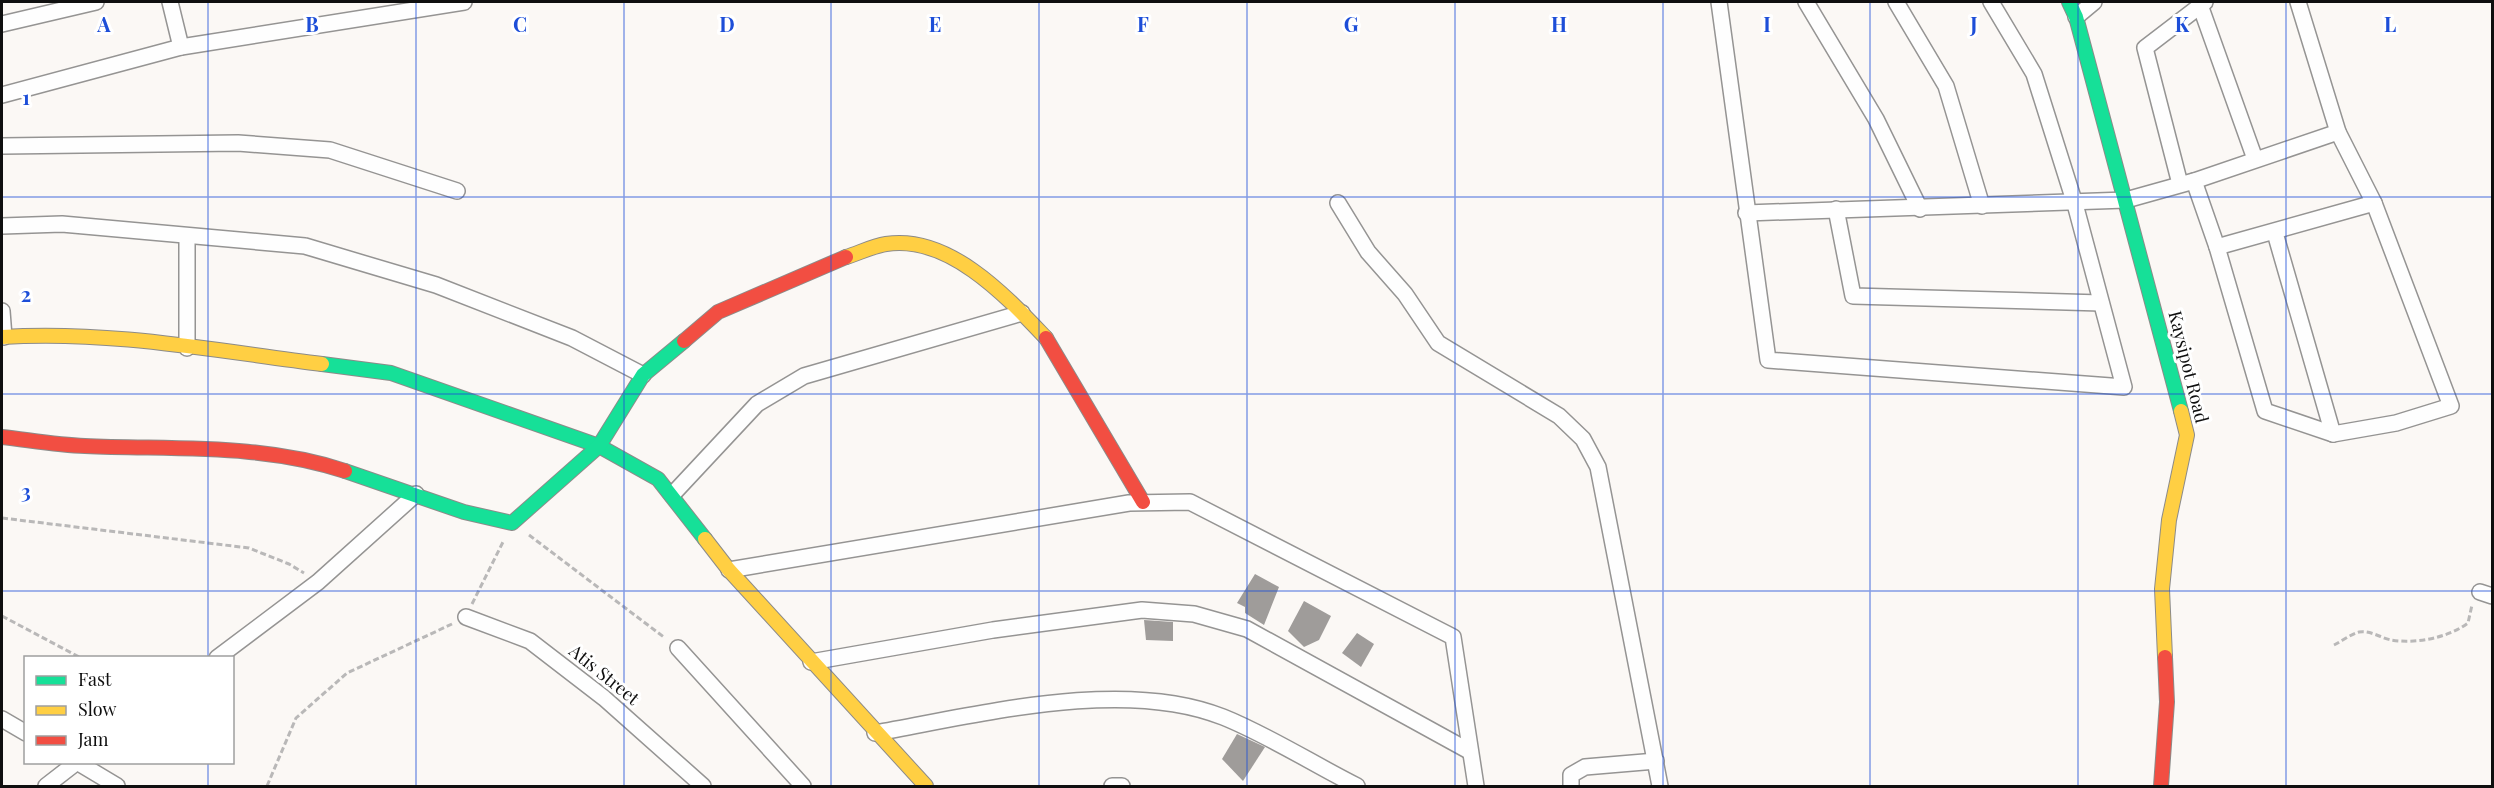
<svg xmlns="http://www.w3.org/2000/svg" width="2494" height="788" font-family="'Playfair Display',serif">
<rect width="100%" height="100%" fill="#fbf8f5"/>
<g fill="#9f9c9a">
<polygon points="1255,574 1279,587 1264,625 1245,613 1245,607 1237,603"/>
<polygon points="1304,601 1331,616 1319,640 1304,647 1288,631"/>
<polygon points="1144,620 1173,622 1173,641 1146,640"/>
<polygon points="1357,633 1374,644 1361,667 1342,653"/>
<polygon points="1237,734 1265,747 1243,781 1222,759"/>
</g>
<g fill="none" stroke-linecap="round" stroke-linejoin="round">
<g stroke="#959493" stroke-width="18">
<g id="street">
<polyline points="170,2 181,47"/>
<polyline points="1719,2 1768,360 2124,387 2075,204 2034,74 1991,2"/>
<polyline points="1806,2 1876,119 1920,209"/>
<polyline points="1896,2 1946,86 1982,206"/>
<polyline points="2200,5 2255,159"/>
<polyline points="2076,17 2094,2"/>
<polyline points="2,24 96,2"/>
<polyline points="2,95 181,47 464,2"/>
<polyline points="2,146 238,143 330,150 457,191"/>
<polyline points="2194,181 2217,247 2265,411 2333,434 2396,423 2451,406 2374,203 2338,132 2298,2"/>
<polyline points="2180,184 2145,48 2205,2"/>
<polyline points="1338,203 1368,252 1405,294 1438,343 1559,416 1583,439 1598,467 1660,786"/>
<polyline points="1836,209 1853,296 2101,303"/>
<polyline points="1746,213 2126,200 2194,181 2338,132"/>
<polyline points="2,226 62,224 305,246 436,285 572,338 643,375"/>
<polyline points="2275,233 2333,434"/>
<polyline points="187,236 187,348"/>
<polyline points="2217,247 2374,203"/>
<polyline points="2,311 4,337"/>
<polyline points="672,495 757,404 804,376 1022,313"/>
<polyline points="729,570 1129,503 1190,502 1453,637 1476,786"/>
<polyline points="2480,592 2492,596"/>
<polyline points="466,617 530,641 604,698 703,786"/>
<polyline points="678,648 803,786"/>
<polyline points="217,658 318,582 416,494"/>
<polyline points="811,662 993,630 1142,610 1194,614 1247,629 1469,751"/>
<polyline points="2,719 26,733"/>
<path d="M875 733C978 715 1123 677 1223 717 1268 735 1313 764 1357 786"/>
<polyline points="77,762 117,786"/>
<polyline points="46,786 77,762"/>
<polyline points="1112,786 1122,786"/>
<polyline points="1571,786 1571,775 1585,767 1656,761"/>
</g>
</g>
<g stroke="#8c8b89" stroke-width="16">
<g id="fast">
<polyline points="2069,2 2076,17 2181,411"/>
<polyline points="322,364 391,373 599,446 658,479 705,539"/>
<polyline points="345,471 464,512 512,523 599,446 643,375 684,341"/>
</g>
</g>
<g stroke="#8c8b89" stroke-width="16">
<g id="slow">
<path d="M846 257C859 253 873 246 886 244 949 234 1007 297 1046 338"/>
<path d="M2 337C109 330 217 351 322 364"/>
<polyline points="705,539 729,570 926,786"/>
<polyline points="2165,657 2162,589 2169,520 2187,435 2181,411"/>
</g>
</g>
<g stroke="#8c8b89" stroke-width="16">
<g id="jam">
<polyline points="1046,338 1143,502"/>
<polyline points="684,341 718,312 846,257"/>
<path d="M2 437C29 440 57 445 85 446 172 450 261 443 345 471"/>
<polyline points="2161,786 2167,702 2165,657"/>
</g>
</g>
<g stroke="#b9b8b8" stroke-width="3" stroke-dasharray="6 3" stroke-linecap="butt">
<polyline points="2,518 249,548 289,564 304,573"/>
<polyline points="529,535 665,638"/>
<polyline points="472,604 504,540"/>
<polyline points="2,616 81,658"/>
<path d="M2334 645C2342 641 2351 634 2359 632 2370 630 2381 638 2391 640 2415 644 2448 638 2468 623L2472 605"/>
<polyline points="267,786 296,718 347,673 452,624"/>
</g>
<use href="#street" stroke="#fefefe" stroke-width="15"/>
<use href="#fast" stroke="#16e098" stroke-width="14"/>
<use href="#slow" stroke="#ffcf43" stroke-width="14"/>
<use href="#jam" stroke="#f24e42" stroke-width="14"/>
</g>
<path fill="none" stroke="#1d4ed8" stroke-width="1.5" stroke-opacity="0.55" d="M208 2V658M416 2V786M624 2V786M831 2V786M1039 2V786M1247 2V786M1455 2V786M1663 2V786M1870 2V786M2078 2V786M2286 2V786M2 197H2492M2 394H2492M2 591H2492M208 762V786"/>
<g text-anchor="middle" stroke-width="6" stroke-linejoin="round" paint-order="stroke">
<g font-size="18" fill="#0f0f0f" stroke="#fff">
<text transform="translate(2188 367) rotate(76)" y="6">Kaysipot Road</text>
<text transform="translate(604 675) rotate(39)" y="6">Atis Street</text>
</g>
</g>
<g font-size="20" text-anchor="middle" font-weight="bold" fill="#1d4ed8" stroke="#fff" stroke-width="6" stroke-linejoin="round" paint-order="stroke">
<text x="104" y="32">A</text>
<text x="312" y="32">B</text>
<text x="520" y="32">C</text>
<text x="727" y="32">D</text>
<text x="935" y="32">E</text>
<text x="1143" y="32">F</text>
<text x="1351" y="32">G</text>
<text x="1559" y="32">H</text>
<text x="1767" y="32">I</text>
<text x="1974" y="32">J</text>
<text x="2182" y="32">K</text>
<text x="2390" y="32">L</text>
<text x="26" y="105">1</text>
<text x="26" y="302">2</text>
<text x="26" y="499">3</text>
</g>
<rect width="2494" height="788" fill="none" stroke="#0f0f0f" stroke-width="6"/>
<rect x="24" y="656" width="210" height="108" fill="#ffffff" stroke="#9f9f9f" stroke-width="1.5"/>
<rect x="36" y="676" width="30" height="9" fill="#16e098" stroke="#9f9f9f" stroke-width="1.5"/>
<text x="78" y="686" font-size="18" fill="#0f0f0f">Fast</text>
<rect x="36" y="706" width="30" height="9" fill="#ffcf43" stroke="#9f9f9f" stroke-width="1.5"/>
<text x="78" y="716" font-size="18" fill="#0f0f0f">Slow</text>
<rect x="36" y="736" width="30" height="9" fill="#f24e42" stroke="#9f9f9f" stroke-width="1.5"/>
<text x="78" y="746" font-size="18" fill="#0f0f0f">Jam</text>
</svg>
